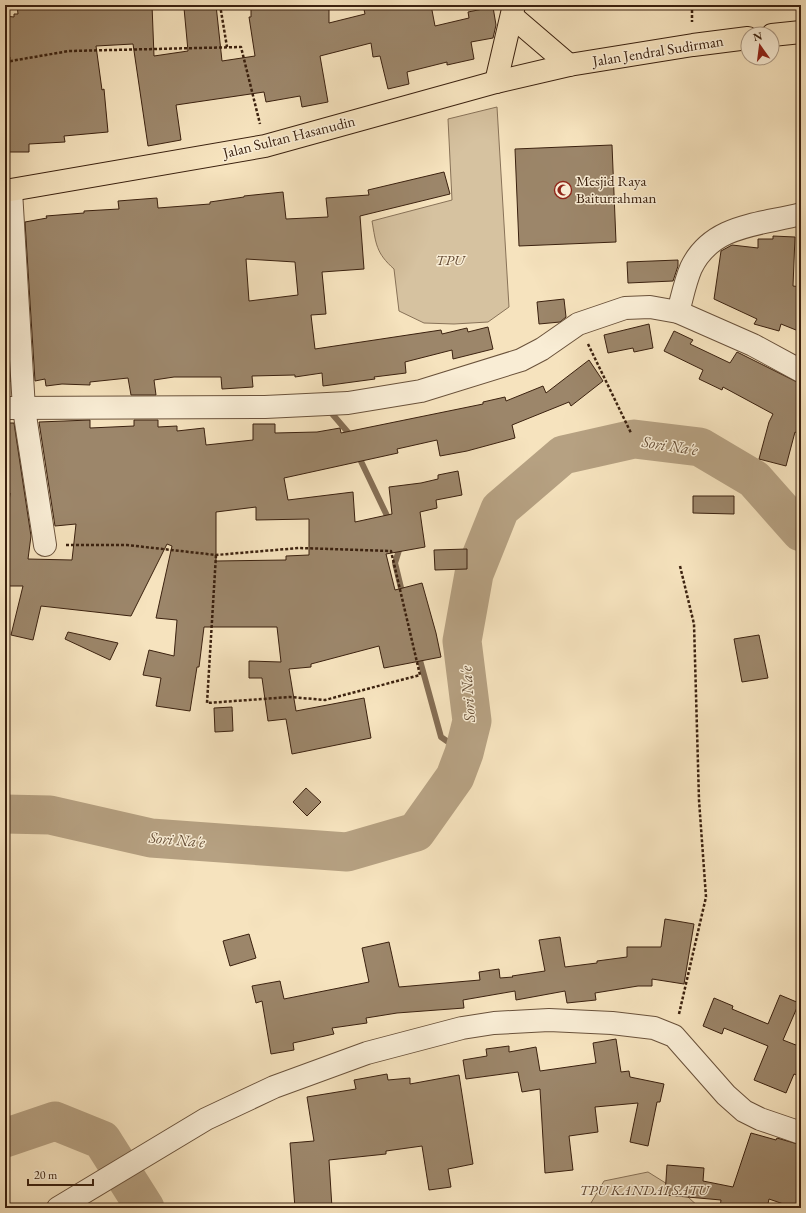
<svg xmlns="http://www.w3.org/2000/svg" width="806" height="1213" font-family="'EB Garamond',serif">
<rect width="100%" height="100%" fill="#f6e3be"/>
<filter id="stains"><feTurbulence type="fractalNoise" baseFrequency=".005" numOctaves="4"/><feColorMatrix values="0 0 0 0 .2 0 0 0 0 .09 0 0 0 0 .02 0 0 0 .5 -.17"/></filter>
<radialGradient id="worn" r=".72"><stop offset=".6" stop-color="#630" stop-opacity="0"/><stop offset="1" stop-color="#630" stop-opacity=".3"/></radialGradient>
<g fill="#d6c2a0" stroke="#887258">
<path d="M497 107 509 307 488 322 454 324 424 323 399 311 394 269C376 253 376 244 372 221L452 200 448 119Z"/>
<polygon points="648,1172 688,1197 700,1208 588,1208 604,1181"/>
</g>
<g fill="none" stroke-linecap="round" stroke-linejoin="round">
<g stroke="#856e54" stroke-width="6">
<polyline points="328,409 352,437"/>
<polyline points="358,455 390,522"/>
<polyline points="397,544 399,550 395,563 403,596"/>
<polyline points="418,653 441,737 464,753"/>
</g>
<g stroke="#b6a182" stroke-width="39">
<polyline points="5,814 50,815 151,838 347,852 416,832 455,777 464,753 472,721 462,641 474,574 500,509 563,455 634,439 700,447 754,479 801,532"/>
<polyline points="5,1138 55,1121 102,1140 145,1208"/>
</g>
</g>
<g fill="#9c866a" stroke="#3b210f" fill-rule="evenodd">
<polygon points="17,5 152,5 154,56 188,51 184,8 216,5 222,61 255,56 249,17 251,17 251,5 329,5 329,23 365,14 363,5 431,5 435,26 469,18 468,12 493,7 496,25 493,38 471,42 474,59 447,65 447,62 407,72 409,84 388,89 380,56 373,57 371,43 320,56 328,102 302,107 300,96 266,102 264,92 176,105 181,140 148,146 133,44 96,46 102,90 104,89 108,132 64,136 65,142 29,144 29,152 8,152 10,57 5,57 5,16 14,17 14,14 18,14"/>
<polygon points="612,145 616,242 519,246 515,149"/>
<path d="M444 172 450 194 360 216 364 269 322 272 326 314 311 315 315 349 441 330 442 334 467 328 468 332 488 327 493 349 453 359 452 350 405 362 406 373 374 377 375 379 323 386 322 373 295 377V375L252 376 253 387 222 389 221 377H174L154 380 156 395H131L128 378 90 382V385L62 384 46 386 45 379 35 381 25 222 47 218 46 216 84 213V211L119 209 118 201 157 198 158 208 210 204V202L244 197V196L283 192 286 219 328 217 326 198 369 195 368 190ZM246 259 295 262 298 295 249 301Z"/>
<polygon points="773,236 795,237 793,286 801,287 801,332 781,324 779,331 754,324 757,319 714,299 721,251 732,245 758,248 758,239 773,239"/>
<polygon points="678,260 678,266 673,281 628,283 627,262"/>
<polygon points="564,299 566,317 560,322 539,324 537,302"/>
<polygon points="5,300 10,382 5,382"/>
<polygon points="649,324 653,348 634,352 633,348 608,353 604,335"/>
<polygon points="674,331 693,340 690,344 730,363 737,352 801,384 801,435 795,432 786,466 759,459 769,422 773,414 723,387 722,390 699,379 703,370 664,351"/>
<path d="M589 360 603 381 571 406 569 402 512 425 515 438 467 451 440 456 437 440 397 449 398 453 284 478 288 500 353 492 355 522 392 514 389 487 421 483 438 479V475L458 471 462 495 436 500 437 508 420 512 425 547 386 554 395 590 422 583 436 633 441 657 384 668 379 646 311 664V667L289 669 296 711 364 698 371 738 292 754 286 719 268 721 262 678H249V661L281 662 277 627H204L199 667H197L190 711 156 706 161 678 143 675 149 650 174 656 177 620 156 618 172 546 167 544 131 616 41 606 33 640 11 635 23 586H5V539L10 493H5V423H14L31 536 28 559 72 560 76 524 55 526 39 422 90 420V428L134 426V420H158V427L177 426V431L204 428 206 445 253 440V424H275V433L317 432 340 428 341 433 483 404V402L505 397 506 401 543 386 546 393ZM256 507V520L309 519V555L286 556V560L216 561V512Z"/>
<polygon points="693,496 734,496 734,514 693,513"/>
<polygon points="467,549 467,569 435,570 434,550"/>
<polygon points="68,632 118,643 110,660 65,639"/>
<polygon points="759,635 768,678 742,682 734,639"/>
<polygon points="232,707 233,731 215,732 214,708"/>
<polygon points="306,788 321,802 307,816 293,802"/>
<polygon points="665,919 694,924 684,984 652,979 652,986 638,986 595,993 596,1000 567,1003 565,991 516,1000 515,991 463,1000 464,1008 397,1013 366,1018 367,1023 332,1028 334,1034 293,1043 294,1050 271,1054 262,1001 256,1003 252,986 280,981 284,999 369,982 362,948 389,942 399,987 480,980 479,972 499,969 500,978 513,977 512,976 545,971 539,940 560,937 565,967 597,963 597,961 627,957 627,947 661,947"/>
<polygon points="249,934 256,958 230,966 223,941"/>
<polygon points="780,995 799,1003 783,1040 801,1047 801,1077 794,1074 786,1093 754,1080 768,1046 724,1028 722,1034 703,1026 714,998 733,1006 732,1009 768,1024"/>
<polygon points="616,1039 621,1072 629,1071 630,1077 664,1084 660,1102 657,1102 648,1146 630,1142 638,1103 595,1107 598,1132 569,1136 573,1170 545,1173 540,1089 522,1092 518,1072 466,1079 463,1060 487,1056 486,1049 509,1046 509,1052 536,1047 540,1071 596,1063 593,1043"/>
<polygon points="387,1074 388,1080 410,1078 410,1084 459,1075 473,1164 448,1169 451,1187 429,1190 422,1146 386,1151 386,1154 329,1160 332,1208 295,1208 290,1143 314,1141 307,1097 356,1089 354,1080"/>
<polygon points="751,1133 776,1140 777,1138 801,1145 801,1208 795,1208 769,1199 767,1208 720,1208 721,1200 665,1195 667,1165 704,1168 703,1181 733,1187"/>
</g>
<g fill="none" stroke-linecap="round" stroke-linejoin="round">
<g stroke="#6a523b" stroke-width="24">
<g id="minor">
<polyline points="11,191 24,409 45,545"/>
<path d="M678 312C682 298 685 282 691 268 712 224 760 225 801 214"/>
<polyline points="5,408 265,407 348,403 421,391 521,360 542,349 578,324 625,308 650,307 678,312 753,345 801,371"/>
<polyline points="58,1208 206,1119 274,1087 367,1053 462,1028 494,1023 549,1020 612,1023 654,1028 674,1036 726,1095 744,1111 760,1119 801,1133"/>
</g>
</g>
<g stroke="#3b210f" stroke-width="24">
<g id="major">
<polyline points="513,17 569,65"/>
<polyline points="496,82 514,5"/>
</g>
</g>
<g stroke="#3b210f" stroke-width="24">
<g id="highway">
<polyline points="772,35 801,32"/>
<polyline points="5,191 265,146 496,82 569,65 693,45 748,38"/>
</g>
</g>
<g stroke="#3b210f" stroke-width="2.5" stroke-dasharray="3 2" stroke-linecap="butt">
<polyline points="220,5 227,47"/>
<polyline points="692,5 692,22"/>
<polyline points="5,62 69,51 241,47 260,124"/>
<polyline points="588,344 631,433"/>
<polyline points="66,545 127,545 216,555 299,548 391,551 420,675 325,700 290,697 207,703 216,555"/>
<polyline points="679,1014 706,897 699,800 694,624 680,566"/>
</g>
<use href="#minor" stroke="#f9edd5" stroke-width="22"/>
<use href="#major" stroke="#f6e3be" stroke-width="22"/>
<use href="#highway" stroke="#f6e3be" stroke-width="22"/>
</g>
<defs>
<g id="mosque-ring" transform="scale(0.9)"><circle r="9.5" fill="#f9edd5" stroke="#8f2418" stroke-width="1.5"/><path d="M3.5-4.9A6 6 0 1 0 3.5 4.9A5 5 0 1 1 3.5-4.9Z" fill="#8f2418"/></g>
</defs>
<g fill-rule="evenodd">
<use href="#mosque-ring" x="563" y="190"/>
</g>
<g text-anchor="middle" stroke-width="3" stroke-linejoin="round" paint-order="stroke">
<g font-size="15" fill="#3b210f" stroke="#f9edd5">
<text transform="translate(658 51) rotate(-9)" y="5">Jalan Jendral Sudirman</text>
<text transform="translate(289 137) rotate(-14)" y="5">Jalan Sultan Hasanudin</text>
</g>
<g font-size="15" fill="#3b210f" stroke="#f9edd5" text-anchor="start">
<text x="576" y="186">Mesjid Raya<tspan x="576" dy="17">Baiturrahman</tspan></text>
</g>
<g font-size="15" font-style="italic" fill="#624933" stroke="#f9edd5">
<text x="450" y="265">TPU</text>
<text x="644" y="1195">TPU KANDAI SATU</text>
</g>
<g font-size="16" font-style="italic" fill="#664e37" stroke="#f9edd5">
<text transform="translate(670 445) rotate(9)" y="6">Sori Na'e</text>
<text transform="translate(467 694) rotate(-94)" y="6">Sori Na'e</text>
<text transform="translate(177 839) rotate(5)" y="6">Sori Na'e</text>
</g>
</g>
<rect width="806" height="1213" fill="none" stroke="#f6e3be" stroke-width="20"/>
<rect x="6" y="6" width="794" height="1201" fill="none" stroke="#3b210f" stroke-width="2"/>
<rect x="10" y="10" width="786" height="1193" fill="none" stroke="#3b210f"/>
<g transform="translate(760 46) rotate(346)"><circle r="19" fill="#f9edd5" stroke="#ad9b86"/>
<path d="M0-3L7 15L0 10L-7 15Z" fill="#8f2418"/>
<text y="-6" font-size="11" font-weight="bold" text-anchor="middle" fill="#3b210f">N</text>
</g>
<path d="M28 1179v6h65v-6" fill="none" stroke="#3b210f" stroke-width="2"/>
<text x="34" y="1179" font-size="12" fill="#3b210f" stroke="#f9edd5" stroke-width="3" paint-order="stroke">20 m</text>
<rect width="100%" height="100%" filter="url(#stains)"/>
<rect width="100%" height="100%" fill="url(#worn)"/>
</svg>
